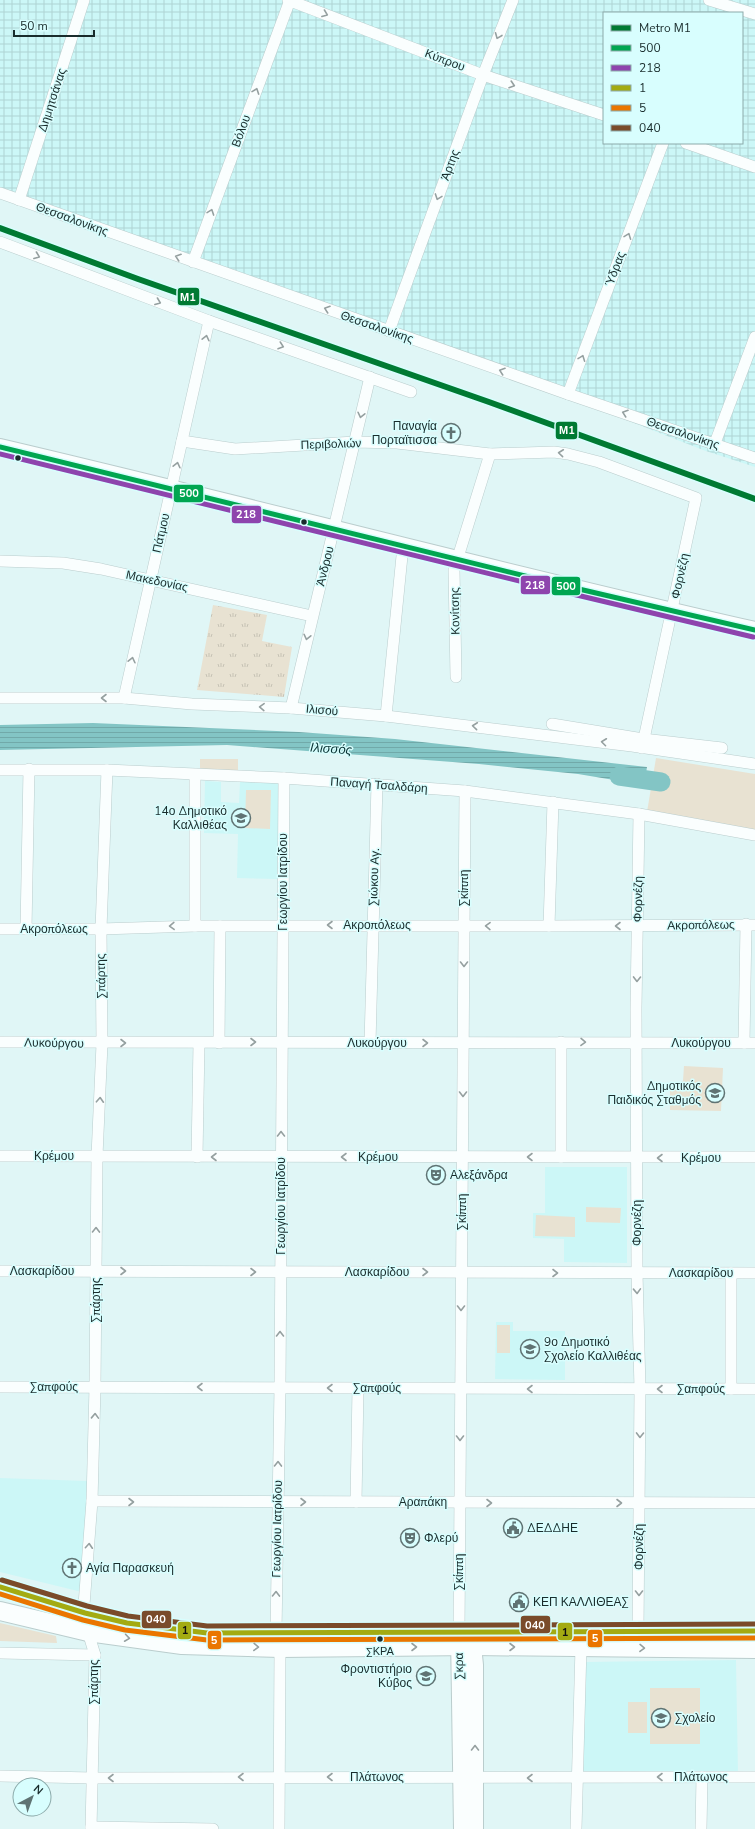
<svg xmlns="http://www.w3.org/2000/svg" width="755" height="1829" font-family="'Nunito Sans',sans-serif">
<defs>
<pattern id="industrial-grid" width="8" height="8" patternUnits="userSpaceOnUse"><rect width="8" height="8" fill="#ccf7f7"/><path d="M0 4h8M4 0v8" fill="none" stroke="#afd4d4"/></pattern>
<pattern id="grass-tufts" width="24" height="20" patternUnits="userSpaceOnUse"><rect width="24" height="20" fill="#e8e2d2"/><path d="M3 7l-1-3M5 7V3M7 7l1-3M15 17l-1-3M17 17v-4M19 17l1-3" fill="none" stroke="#c6c2b4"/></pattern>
<pattern id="water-rules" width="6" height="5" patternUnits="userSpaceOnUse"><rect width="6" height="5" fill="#83c5c5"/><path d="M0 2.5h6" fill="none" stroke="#71a9a9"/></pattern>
</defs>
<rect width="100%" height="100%" fill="#e0f6f6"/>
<g fill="#ccf7f7">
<polygon points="205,781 221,782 221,802 239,803 240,782 279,783 277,879 237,878 238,834 204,833"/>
<polygon points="545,1167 627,1167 627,1263 564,1262 564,1239 533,1238 533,1213 545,1213"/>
<polygon points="496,1322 513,1322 513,1331 565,1331 565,1380 495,1379"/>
<polygon points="0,1478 87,1481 86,1593 0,1572"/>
<polygon points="736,1660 738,1773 583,1774 585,1662"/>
</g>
<path fill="url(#industrial-grid)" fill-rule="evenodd" d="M0 0H755V467L703 450 555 392 0 193ZM604 13H742V143H604Z"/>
<polygon fill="url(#grass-tufts)" points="213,605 267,615 262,641 292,647 284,697 197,690"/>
<g fill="#e8e2d2">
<polygon points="656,758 755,774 755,830 647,812"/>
<polygon points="200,759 238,759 238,774 200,773"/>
<polygon points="246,790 271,790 270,829 245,828"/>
<polygon points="684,1066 723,1068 721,1111 670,1110 670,1087 676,1087 683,1081"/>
<polygon points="586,1207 621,1208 620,1223 586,1222"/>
<polygon points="536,1215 575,1217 575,1237 535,1236"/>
<rect x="497" y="1325" width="13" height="28"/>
<polygon points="0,1623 56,1636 57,1643 0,1641"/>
<rect x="650" y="1688" width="50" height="56"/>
<rect x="628" y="1702" width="19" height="31"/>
</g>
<polygon fill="url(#water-rules)" points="93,723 299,732 395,739 647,767 644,785 578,774 479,764 227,745 0,750 0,725"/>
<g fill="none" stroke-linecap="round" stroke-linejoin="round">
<polyline stroke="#83c5c5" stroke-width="19" points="619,776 661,782"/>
<g stroke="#bacdcd" stroke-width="12">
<g id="street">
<polyline points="288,0 483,75 604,115"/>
<polyline points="709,0 755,14"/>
<polyline points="686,143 755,167"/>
<polyline points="0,193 568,394 755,458"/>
<polyline points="19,200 84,0"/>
<polyline points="0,242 209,321 411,392"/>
<polyline points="193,262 290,0"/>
<polyline points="389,331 483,75 513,0"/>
<polyline points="568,394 663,143"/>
<polyline points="182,441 235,449 355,442 397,443 490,454 554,452 568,454 599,462 696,498 642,748"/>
<polyline points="715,443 755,337"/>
<polyline points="0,561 63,563 101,569 312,616"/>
<polyline points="456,677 454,570 490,454"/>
<polyline points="0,698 124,698 192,704 291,708 386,716 632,746 755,764"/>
<polyline points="124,698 209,321"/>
<polyline points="291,708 370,377"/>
<polyline points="386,716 403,546"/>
<polyline points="552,724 643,739 722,748"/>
<polyline points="0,770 107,770 284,778 465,791 639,814 755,835"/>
<polyline points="195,775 195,926"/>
<polyline points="549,926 553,802"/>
<polyline points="0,929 101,929 195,926 549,926 755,925"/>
<polyline points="26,929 29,769"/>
<polyline points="0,1042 755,1043"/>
<polyline points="219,1043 220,926"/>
<polyline points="370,1043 377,784"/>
<polyline points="744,1043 746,924"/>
<polyline points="0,1156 755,1157"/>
<polyline points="197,1157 199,1043"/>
<polyline points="561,1157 561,1042"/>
<polyline points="0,1271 755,1273"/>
<polyline points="731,1273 731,1389"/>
<polyline points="0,1387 755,1389"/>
<polyline points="92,1501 755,1503"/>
<polyline points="356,1502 358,1388"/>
<polyline points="638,1632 640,1389 637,1273 636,1008 639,814"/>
<polyline points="276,1633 280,1387 284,778"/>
<polyline points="459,1633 465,791"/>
<polyline points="0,1653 95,1655"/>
<polyline points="0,1776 93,1778 755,1777"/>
<polyline points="91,1827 213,1829"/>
<polyline points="91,1829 95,1655 88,1632 84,1605 92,1501 95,1387 97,1156 102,1044 101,929 107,770"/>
<polyline points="279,1829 280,1648"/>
<polyline points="576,1829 581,1647"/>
<polyline points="701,1829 702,1777"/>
</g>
</g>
<g stroke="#bacdcd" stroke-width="18">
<g id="secondary">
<path d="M0 447C252 506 502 573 755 630"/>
<polyline points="459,1635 462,1829"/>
<polyline points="463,1637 473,1646 475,1665 475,1829"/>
</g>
</g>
<g stroke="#bacdcd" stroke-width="20">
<g id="primary">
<polyline points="0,1587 85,1613 127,1623 207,1633 755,1631"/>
<polyline points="0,1611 88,1632 182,1645 280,1648 473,1646 755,1649"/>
</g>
</g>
<use href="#street" stroke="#fafefe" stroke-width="11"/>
<use href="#secondary" stroke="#fafefe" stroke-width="16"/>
<use href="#primary" stroke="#fafefe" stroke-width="18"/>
<g stroke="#d8fefe" stroke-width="8">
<polyline id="bus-1" points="0,447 566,586 755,630"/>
</g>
<g stroke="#d8fefe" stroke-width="8">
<polyline id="bus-2" points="0,454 564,592 753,637"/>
</g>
<g stroke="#d8fefe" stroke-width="8">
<polyline id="bus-3" points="0,1587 85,1613 127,1623 207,1633 755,1631"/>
</g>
<g stroke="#d8fefe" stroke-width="8">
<polyline id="bus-4" points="0,1594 83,1620 125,1630 207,1640 755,1638"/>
</g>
<g stroke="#d8fefe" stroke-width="8">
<polyline id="bus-5" points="2,1580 87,1606 128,1616 207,1626 755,1624"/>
</g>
<use href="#bus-1" stroke="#00a651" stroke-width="5"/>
<use href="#bus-2" stroke="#8e44ad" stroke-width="5"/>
<use href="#bus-3" stroke="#a3ab12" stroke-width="5"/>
<use href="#bus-4" stroke="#ea7600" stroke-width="5"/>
<use href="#bus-5" stroke="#7a4b2a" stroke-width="5"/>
<g stroke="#d8fefe" stroke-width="9">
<polyline id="metro-1" points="0,228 138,279 489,402 755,499"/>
</g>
<use href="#metro-1" stroke="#007a33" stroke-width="6"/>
</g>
<defs><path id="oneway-chevron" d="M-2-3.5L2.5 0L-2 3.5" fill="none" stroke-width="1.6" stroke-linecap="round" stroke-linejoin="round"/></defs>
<g stroke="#95a0a0">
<use href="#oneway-chevron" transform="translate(325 14) rotate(21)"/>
<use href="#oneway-chevron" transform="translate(498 36) rotate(112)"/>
<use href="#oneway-chevron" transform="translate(512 85) rotate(18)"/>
<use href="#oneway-chevron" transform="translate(256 91) rotate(-70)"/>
<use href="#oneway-chevron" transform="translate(438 197) rotate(110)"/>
<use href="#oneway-chevron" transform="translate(211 212) rotate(-70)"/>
<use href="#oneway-chevron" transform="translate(628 236) rotate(-69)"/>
<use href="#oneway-chevron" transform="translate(37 256) rotate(21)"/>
<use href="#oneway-chevron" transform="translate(178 257) rotate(-161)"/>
<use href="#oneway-chevron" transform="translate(158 302) rotate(21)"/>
<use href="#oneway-chevron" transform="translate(327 309) rotate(-161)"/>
<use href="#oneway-chevron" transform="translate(206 338) rotate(-77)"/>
<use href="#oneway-chevron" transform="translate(281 346) rotate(19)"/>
<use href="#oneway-chevron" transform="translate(582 358) rotate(-69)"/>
<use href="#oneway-chevron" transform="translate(502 371) rotate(-161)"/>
<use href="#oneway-chevron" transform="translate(625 413) rotate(-161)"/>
<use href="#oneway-chevron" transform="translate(361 415) rotate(103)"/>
<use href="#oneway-chevron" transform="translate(561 453) rotate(-174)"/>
<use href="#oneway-chevron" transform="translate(177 465) rotate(-77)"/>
<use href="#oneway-chevron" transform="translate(307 637) rotate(103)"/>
<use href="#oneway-chevron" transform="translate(132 660) rotate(-77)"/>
<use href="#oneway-chevron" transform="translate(104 698) rotate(180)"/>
<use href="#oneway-chevron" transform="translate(262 707) rotate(-178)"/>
<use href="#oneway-chevron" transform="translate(475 726) rotate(-174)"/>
<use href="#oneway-chevron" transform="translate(604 742) rotate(-173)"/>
<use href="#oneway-chevron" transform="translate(330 925) rotate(180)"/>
<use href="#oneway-chevron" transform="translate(172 926) rotate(178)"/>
<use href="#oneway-chevron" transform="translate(488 926) rotate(-179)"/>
<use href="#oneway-chevron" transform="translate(618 926) rotate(180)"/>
<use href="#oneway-chevron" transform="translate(464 964) rotate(90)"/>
<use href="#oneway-chevron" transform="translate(637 979) rotate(91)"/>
<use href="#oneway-chevron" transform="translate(253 1042)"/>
<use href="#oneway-chevron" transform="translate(583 1042) rotate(1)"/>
<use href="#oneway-chevron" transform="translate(123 1043)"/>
<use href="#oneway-chevron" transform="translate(425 1043)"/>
<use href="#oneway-chevron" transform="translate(463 1094) rotate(90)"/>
<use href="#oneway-chevron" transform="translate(100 1100) rotate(-87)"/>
<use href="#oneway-chevron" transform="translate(281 1134) rotate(-90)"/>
<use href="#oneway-chevron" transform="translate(214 1157) rotate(-180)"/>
<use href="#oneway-chevron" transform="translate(344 1157) rotate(-180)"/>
<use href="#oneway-chevron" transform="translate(530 1157) rotate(-180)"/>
<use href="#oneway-chevron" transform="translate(660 1158) rotate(180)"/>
<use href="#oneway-chevron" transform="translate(96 1230) rotate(-89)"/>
<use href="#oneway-chevron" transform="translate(123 1271)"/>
<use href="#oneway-chevron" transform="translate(253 1272)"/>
<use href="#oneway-chevron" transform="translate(425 1272)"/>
<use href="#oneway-chevron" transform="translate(555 1273)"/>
<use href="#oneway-chevron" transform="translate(637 1291) rotate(88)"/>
<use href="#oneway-chevron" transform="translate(461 1308) rotate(90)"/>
<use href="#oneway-chevron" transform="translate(280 1334) rotate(-90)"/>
<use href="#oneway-chevron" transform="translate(200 1387) rotate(-180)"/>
<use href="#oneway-chevron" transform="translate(330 1388) rotate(-180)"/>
<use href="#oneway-chevron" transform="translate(530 1389) rotate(-180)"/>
<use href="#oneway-chevron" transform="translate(660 1389) rotate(180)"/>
<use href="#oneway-chevron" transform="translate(95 1416) rotate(-88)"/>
<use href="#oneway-chevron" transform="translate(640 1435) rotate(91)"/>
<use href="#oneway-chevron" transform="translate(460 1438) rotate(90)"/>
<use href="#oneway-chevron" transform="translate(278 1464) rotate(-89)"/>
<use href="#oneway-chevron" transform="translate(131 1502)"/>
<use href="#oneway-chevron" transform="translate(303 1502)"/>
<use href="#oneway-chevron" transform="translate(489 1503)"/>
<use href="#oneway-chevron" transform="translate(619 1503)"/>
<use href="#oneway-chevron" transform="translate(89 1546) rotate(-86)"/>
<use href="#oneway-chevron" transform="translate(639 1593) rotate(90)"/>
<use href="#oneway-chevron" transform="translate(276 1594) rotate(-89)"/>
<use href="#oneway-chevron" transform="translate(127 1638) rotate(8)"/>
<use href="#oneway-chevron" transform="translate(256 1647) rotate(2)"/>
<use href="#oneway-chevron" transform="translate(414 1647)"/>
<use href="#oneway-chevron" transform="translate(512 1647)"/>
<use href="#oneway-chevron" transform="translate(642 1648) rotate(1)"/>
<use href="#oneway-chevron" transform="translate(475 1748) rotate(-90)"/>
<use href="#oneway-chevron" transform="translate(241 1777) rotate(180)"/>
<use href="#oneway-chevron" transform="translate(330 1777) rotate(-180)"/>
<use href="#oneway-chevron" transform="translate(660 1777) rotate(180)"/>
<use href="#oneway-chevron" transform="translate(111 1778) rotate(180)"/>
<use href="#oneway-chevron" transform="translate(530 1778) rotate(180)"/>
</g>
<defs>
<g id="church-ring" transform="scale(1)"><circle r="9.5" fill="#d8fefe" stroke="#5f7373" stroke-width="1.5"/><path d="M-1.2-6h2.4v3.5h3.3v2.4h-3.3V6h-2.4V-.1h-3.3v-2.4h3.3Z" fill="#5f7373"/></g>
<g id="school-ring" transform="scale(1)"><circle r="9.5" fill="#d8fefe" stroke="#5f7373" stroke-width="1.5"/><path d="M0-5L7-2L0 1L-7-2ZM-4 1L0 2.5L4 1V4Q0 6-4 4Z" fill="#5f7373"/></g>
<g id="theatre-ring" transform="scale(1)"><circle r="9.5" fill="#d8fefe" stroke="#5f7373" stroke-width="1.5"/><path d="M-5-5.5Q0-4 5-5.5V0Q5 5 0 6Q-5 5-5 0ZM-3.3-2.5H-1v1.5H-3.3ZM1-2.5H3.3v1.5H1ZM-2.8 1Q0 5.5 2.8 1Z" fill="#5f7373"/></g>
<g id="civic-ring" transform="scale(1)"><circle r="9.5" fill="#d8fefe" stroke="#5f7373" stroke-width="1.5"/><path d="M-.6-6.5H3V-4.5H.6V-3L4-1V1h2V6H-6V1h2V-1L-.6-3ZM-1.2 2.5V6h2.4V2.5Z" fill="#5f7373"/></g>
</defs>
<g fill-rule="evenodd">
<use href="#church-ring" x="451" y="433"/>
<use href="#school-ring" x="241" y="818"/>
<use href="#school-ring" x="715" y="1093"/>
<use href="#theatre-ring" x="436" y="1175"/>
<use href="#school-ring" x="530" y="1349"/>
<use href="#civic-ring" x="513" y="1528"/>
<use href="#theatre-ring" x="410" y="1538"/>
<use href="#church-ring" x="72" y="1568"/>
<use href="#civic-ring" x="519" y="1602"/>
<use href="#school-ring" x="426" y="1676"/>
<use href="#school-ring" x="661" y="1718"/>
</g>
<g fill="#192c2c" stroke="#d8fefe" stroke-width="1.5">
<circle cx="18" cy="458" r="3.5"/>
<circle cx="304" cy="522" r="3.5"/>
<circle cx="380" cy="1639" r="3.5"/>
</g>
<g text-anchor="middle" stroke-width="3" stroke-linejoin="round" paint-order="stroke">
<g font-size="11" fill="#192c2c" stroke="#d8fefe">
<text x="380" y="1655">ΣΚΡΑ</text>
</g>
<g font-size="12" fill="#192c2c" stroke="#d8fefe">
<text transform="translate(445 60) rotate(21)" y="4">Κύπρου</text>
<text transform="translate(52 100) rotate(-72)" y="4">Δημητσάνας</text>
<text transform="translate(241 131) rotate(-70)" y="4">Βόλου</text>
<text transform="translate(450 165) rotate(-70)" y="4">Άρτης</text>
<text transform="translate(72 219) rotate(20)" y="4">Θεσσαλονίκης</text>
<text transform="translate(615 269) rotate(-69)" y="4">Ύδρας</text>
<text transform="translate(377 327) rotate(19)" y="4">Θεσσαλονίκης</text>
<text transform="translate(683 433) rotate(19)" y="4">Θεσσαλονίκης</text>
<text transform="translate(331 444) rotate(-2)" y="4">Περιβολιών</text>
<text transform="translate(161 533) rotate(-77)" y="4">Πάτμου</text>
<text transform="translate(325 566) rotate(-76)" y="4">Άνδρου</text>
<text transform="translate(680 576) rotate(-78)" y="4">Φορνέζη</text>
<text transform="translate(157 581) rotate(12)" y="4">Μακεδονίας</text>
<text transform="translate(455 611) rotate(-91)" y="4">Κονίτσης</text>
<text transform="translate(322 710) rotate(5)" y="4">Ιλισού</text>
<text transform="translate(379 785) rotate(4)" y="4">Παναγή Τσαλδάρη</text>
<text transform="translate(374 877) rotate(-88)" y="4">Σιώκου Αγ.</text>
<text transform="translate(283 882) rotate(-90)" y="4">Γεωργίου Ιατρίδου</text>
<text transform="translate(464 888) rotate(-90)" y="4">Σκίππη</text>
<text transform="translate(638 899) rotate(-89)" y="4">Φορνέζη</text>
<text x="377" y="929">Ακροπόλεως</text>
<text transform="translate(701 925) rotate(-1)" y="4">Ακροπόλεως</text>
<text x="54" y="933">Ακροπόλεως</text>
<text transform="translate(101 976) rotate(-91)" y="4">Σπάρτης</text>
<text transform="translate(54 1043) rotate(1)" y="4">Λυκούργου</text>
<text x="377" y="1047">Λυκούργου</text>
<text x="701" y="1047">Λυκούργου</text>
<text x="54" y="1160">Κρέμου</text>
<text x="378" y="1161">Κρέμου</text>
<text x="701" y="1162">Κρέμου</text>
<text transform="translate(281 1206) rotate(-90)" y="4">Γεωργίου Ιατρίδου</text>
<text transform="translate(462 1212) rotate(-90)" y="4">Σκίππη</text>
<text transform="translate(637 1223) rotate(-90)" y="4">Φορνέζη</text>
<text x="42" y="1275">Λασκαρίδου</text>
<text x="377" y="1276">Λασκαρίδου</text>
<text x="701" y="1277">Λασκαρίδου</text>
<text transform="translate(96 1300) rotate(-90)" y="4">Σπάρτης</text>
<text x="54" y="1391">Σαπφούς</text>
<text x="377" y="1392">Σαπφούς</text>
<text x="701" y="1393">Σαπφούς</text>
<text x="423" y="1506">Αραπάκη</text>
<text transform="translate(277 1529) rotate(-89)" y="4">Γεωργίου Ιατρίδου</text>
<text transform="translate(639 1547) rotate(-90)" y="4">Φορνέζη</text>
<text transform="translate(459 1572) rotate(-90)" y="4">Σκίππη</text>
<text transform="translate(459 1666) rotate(-91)" y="4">Σκρα</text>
<text transform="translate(94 1682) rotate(-90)" y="4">Σπάρτης</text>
<text x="377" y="1781">Πλάτωνος</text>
<text x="701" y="1781">Πλάτωνος</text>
</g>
<g font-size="12" fill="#192c2c" stroke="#d8fefe" text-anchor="start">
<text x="437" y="430" text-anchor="end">Παναγία<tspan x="437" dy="14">Πορταϊτισσα</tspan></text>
<text x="227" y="815" text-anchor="end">14ο Δημοτικό<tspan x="227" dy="14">Καλλιθέας</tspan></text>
<text x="701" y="1090" text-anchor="end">Δημοτικός<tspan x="701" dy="14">Παιδικός Σταθμός</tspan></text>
<text x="450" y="1179">Αλεξάνδρα</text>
<text x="544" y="1346">9ο Δημοτικό<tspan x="544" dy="14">Σχολείο Καλλιθέας</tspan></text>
<text x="527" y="1532">ΔΕΔΔΗΕ</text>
<text x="424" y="1542">Φλερύ</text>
<text x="86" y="1572">Αγία Παρασκευή</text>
<text x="533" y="1606">ΚΕΠ ΚΑΛΛΙΘΕΑΣ</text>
<text x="412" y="1673" text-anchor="end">Φροντιστήριο<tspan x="412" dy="14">Κύβος</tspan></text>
<text x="675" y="1722">Σχολείο</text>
</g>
<g font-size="13" font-style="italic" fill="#0a3435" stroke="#d8fefe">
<text transform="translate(331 748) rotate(4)" y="5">Ιλισσός</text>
</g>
</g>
<g stroke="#d8fefe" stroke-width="1.5">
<rect x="177" y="287" width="23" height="19" rx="4" fill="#007a33"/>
<rect x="555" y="421" width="23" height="19" rx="4" fill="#007a33"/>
<rect x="173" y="484" width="31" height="19" rx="4" fill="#00a651"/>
<rect x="231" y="505" width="31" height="19" rx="4" fill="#8e44ad"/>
<rect x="520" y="575" width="31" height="20" rx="4" fill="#8e44ad"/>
<rect x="551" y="576" width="30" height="20" rx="4" fill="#00a651"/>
<rect x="141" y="1610" width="31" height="19" rx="4" fill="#7a4b2a"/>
<rect x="520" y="1615" width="31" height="19" rx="4" fill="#7a4b2a"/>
<rect x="177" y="1621" width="15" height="19" rx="4" fill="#a3ab12"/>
<rect x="557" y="1622" width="16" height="19" rx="4" fill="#a3ab12"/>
<rect x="587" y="1629" width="16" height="19" rx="4" fill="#ea7600"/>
<rect x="207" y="1630" width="15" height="20" rx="4" fill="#ea7600"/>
</g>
<g font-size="11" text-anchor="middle" font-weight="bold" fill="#fff">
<text x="188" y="301">Μ1</text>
<text x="567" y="434">Μ1</text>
<text x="189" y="497">500</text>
<text x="246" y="518">218</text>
<text x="535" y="589">218</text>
<text x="566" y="590">500</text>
<text x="156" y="1623">040</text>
<text x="535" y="1629">040</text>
<text x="595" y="1642">5</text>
<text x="214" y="1644">5</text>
</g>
<g font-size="11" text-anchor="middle" font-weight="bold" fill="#111">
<text x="185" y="1634">1</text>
<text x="565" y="1636">1</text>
</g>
<rect x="603" y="12" width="140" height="132" fill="#d8fefe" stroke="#8caaaa"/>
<rect x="611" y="25" width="20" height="6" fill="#007a33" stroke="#8caaaa"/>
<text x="639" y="32" font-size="12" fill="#192c2c">Metro Μ1</text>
<rect x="611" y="45" width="20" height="6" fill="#00a651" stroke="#8caaaa"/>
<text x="639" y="52" font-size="12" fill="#192c2c">500</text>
<rect x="611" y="65" width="20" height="6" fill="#8e44ad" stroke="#8caaaa"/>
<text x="639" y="72" font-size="12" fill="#192c2c">218</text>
<rect x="611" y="85" width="20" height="6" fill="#a3ab12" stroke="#8caaaa"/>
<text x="639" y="92" font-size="12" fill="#192c2c">1</text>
<rect x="611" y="105" width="20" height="6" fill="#ea7600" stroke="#8caaaa"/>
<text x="639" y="112" font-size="12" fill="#192c2c">5</text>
<rect x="611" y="125" width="20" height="6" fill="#7a4b2a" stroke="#8caaaa"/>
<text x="639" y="132" font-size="12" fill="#192c2c">040</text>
<g transform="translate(32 1797) rotate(41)"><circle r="19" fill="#d8fefe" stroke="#8caaaa"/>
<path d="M0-3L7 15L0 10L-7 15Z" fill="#5f7373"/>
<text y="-6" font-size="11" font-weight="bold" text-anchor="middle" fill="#192c2c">N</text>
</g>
<path d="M14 30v6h80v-6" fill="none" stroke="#192c2c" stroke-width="2"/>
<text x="20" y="30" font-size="12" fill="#192c2c" stroke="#d8fefe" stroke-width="3" paint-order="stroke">50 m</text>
</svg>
